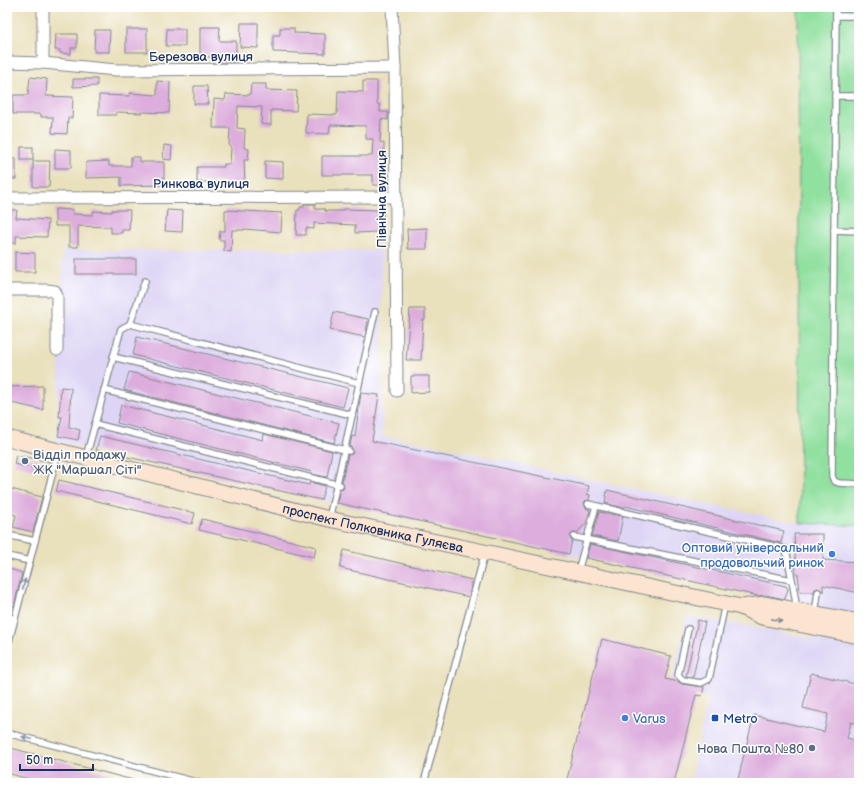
<svg xmlns="http://www.w3.org/2000/svg" width="866" height="790" font-family="'Balsamiq Sans',sans-serif">
<rect width="100%" height="100%" fill="#fff"/>
<filter id="ink" filterUnits="userSpaceOnUse"><feTurbulence type="fractalNoise" baseFrequency=".025" numOctaves="2"/><feDisplacementMap in="SourceGraphic" scale="8" xChannelSelector="R" yChannelSelector="G"/><feConvolveMatrix kernelMatrix="1 2 1 2 8 2 1 2 1" color-interpolation-filters="sRGB"/></filter>
<filter id="wash" filterUnits="userSpaceOnUse"><feTurbulence type="fractalNoise" baseFrequency=".012" numOctaves="4" result="noise"/><feDisplacementMap in="SourceGraphic" scale="16" xChannelSelector="R" yChannelSelector="G"/><feGaussianBlur stdDeviation="0.9" result="paint"/><feColorMatrix in="noise" values="0 0 0 0 0 0 0 0 0 0 0 0 0 0 0 0 0 1.4 0 .05"/><feComposite in="paint" operator="in"/></filter>
<g filter="url(#wash)">
<rect width="100%" height="100%" fill="#e9e0bc"/>
<g fill="#ded5f5">
<polygon points="63,250 382,250 382,436 443,447 591,480 800,523 859,526 859,616 785,602 53,441 57,435"/>
<polygon points="687,616 738,624 859,647 859,783 690,783 708,698 669,690"/>
</g>
<polygon fill="#90e09f" stroke="#56887e" points="798,7 859,7 859,526 800,523"/>
<g id="blocks">
<g fill="#ddaedd">
<polygon points="241,23 258,23 258,48 240,47"/>
<polygon points="200,27 220,27 219,41 236,41 236,62 220,62 220,57 200,57"/>
<polygon points="280,28 294,28 294,33 325,34 325,54 273,52 273,35 280,35"/>
<rect x="126" y="29" width="21" height="23"/>
<polygon points="167,29 185,29 185,46 166,46"/>
<polygon points="95,30 110,30 109,52 94,52"/>
<polygon points="56,34 77,34 77,48 71,48 71,54 60,53 60,50 55,50"/>
<polygon points="30,77 47,79 46,96 73,97 72,118 68,118 67,134 52,133 53,117 41,117 41,114 13,114 13,95 28,95"/>
<polygon points="73,79 97,79 97,86 73,87"/>
<polygon points="157,81 170,82 169,113 142,112 142,113 116,112 116,115 99,115 99,95 130,96 130,93 157,95"/>
<polygon points="363,81 377,81 377,104 380,105 380,112 388,112 388,120 381,119 380,142 384,143 384,185 373,185 373,175 322,175 322,156 372,156 373,139 366,139 366,126 330,125 329,134 306,133 307,114 337,115 338,91 363,92"/>
<polygon points="251,84 266,84 266,90 297,91 296,111 271,110 271,125 261,124 262,107 238,106 237,128 245,129 244,148 249,149 248,160 244,160 245,184 224,185 224,182 197,182 197,167 224,167 224,164 230,164 231,146 229,146 230,128 213,128 214,99 225,100 226,94 250,95"/>
<polygon points="194,86 207,86 208,104 194,104"/>
<polygon points="164,145 172,146 171,160 163,159"/>
<rect x="21" y="147" width="12" height="13"/>
<polygon points="55,149 71,150 71,168 55,168"/>
<polygon points="131,157 140,157 140,162 164,162 164,185 121,186 121,177 86,178 86,162 109,161 109,166 131,166"/>
<rect x="7" y="159" width="9" height="20"/>
<polygon points="33,161 50,161 49,187 33,187"/>
<polygon points="265,161 283,162 283,179 265,178"/>
<polygon points="304,204 315,204 315,209 325,209 325,211 343,211 343,209 377,210 377,212 383,212 383,225 377,225 377,232 355,233 355,225 314,223 314,229 306,228 306,235 296,235 297,210 300,210 300,207 304,207"/>
<polygon points="55,209 73,210 73,214 93,215 93,211 112,212 112,210 130,210 129,230 122,230 122,233 111,233 111,227 78,226 78,247 69,247 69,226 55,226"/>
<polygon points="7,210 17,210 16,218 48,220 47,237 16,236 16,243 7,243"/>
<polygon points="167,210 183,211 182,232 165,231"/>
<polygon points="225,210 282,213 281,232 244,229 244,230 232,230 231,252 224,251 224,240 219,240 220,231 225,231"/>
<polygon points="427,228 427,249 408,249 407,229"/>
<polygon points="15,252 35,253 35,272 15,272"/>
<rect x="76" y="259" width="60" height="15"/>
<polygon points="410,309 425,309 425,320 423,320 421,360 406,360"/>
<polygon points="334,312 368,319 365,337 330,330"/>
<polygon points="137,337 348,388 343,407 133,355"/>
<polygon points="129,372 339,423 334,443 124,390"/>
<polygon points="411,376 429,376 429,392 411,393"/>
<polygon points="43,386 43,410 7,402 7,387"/>
<polygon points="61,387 71,388 69,427 80,430 78,440 58,436 62,417 59,417"/>
<polygon points="361,393 379,395 372,441 589,486 587,494 590,495 589,500 585,501 584,503 587,509 590,510 587,522 577,533 573,533 571,535 570,538 572,541 569,554 337,503 340,489 343,488 344,486 342,481 348,455 352,454 353,452 352,448 350,447 352,436 355,437"/>
<polygon points="121,405 263,440 264,434 332,451 327,477 312,474 312,472 117,423"/>
<polygon points="100,436 309,485 310,482 325,486 321,500 96,450"/>
<polygon points="16,455 50,462 48,472 14,464"/>
<polygon points="59,480 195,513 192,524 56,491"/>
<polygon points="7,488 42,497 33,532 13,527 16,515 7,513"/>
<polygon points="607,490 784,531 781,543 625,506 624,508 605,503"/>
<polygon points="599,512 623,516 618,541 592,536"/>
<polygon points="202,519 316,547 314,557 199,530"/>
<polygon points="794,534 823,534 823,560 859,562 859,593 823,585 823,592 818,588 815,589 814,592 800,592 798,574 796,574"/>
<polygon points="590,544 786,586 788,589 785,599 766,595 758,596 586,558"/>
<polygon points="344,550 472,580 469,597 340,568"/>
<polygon points="7,568 22,573 14,606 7,604"/>
<polygon points="698,620 705,622 693,677 686,676"/>
<polygon points="602,639 671,656 665,679 679,682 682,684 704,687 702,696 696,695 674,783 566,783"/>
<polygon points="811,673 859,685 859,724 851,722 847,738 859,741 859,783 737,783 754,715 824,732 828,714 803,708"/>
<polygon points="7,747 133,780 132,783 43,783 7,773"/>
</g>
</g>
</g>
<g filter="url(#ink)">
<use href="#blocks" fill-opacity="0" stroke="#82888d" stroke-width="1"/>
<g fill="none" stroke-linecap="round" stroke-linejoin="round">
<g stroke="#82888d" stroke-width="8">
<g id="lane">
<polyline points="836,7 832,476 834,481 839,483 859,484"/>
<polyline points="836,16 859,16"/>
<polyline points="835,96 859,96"/>
<polyline points="834,230 859,231"/>
<polyline points="130,324 359,383"/>
<polyline points="113,357 352,415"/>
<polyline points="104,390 349,451"/>
<polyline points="95,424 340,485"/>
<polyline points="86,457 121,329 130,324 145,281"/>
<polyline points="588,504 786,549 792,580"/>
<polyline points="329,519 375,312"/>
<polyline points="7,535 35,541"/>
<polyline points="574,537 792,580 797,609"/>
<polyline points="7,556 30,561"/>
<polyline points="578,571 596,506"/>
<polyline points="815,614 818,592"/>
<polyline points="7,617 15,619"/>
<polyline points="688,629 678,675 683,680 701,683 709,679 725,604"/>
<polyline points="7,649 58,452"/>
<polyline points="7,733 200,783"/>
<polyline points="7,783 8,783"/>
<polyline points="424,783 485,552"/>
</g>
</g>
<g stroke="#82888d" stroke-width="13">
<g id="street">
<polyline points="43,7 43,63"/>
<polyline points="392,7 395,68 397,391"/>
<polyline points="7,62 43,63 116,70 395,68"/>
<polyline points="7,198 395,197"/>
<polyline points="7,290 47,290 55,291 57,296 57,350"/>
</g>
</g>
<g stroke="#82888d" stroke-width="17">
<g id="secondary">
<path id="s1" d="M7 438 329 519 741 607 762 617 859 636"/>
<polyline points="742,607 765,604 859,622"/>
</g>
</g>
<use href="#lane" stroke="#fff" stroke-width="5.5"/>
<use href="#street" stroke="#fff" stroke-width="11"/>
<use href="#secondary" stroke="#fce5d0" stroke-width="15"/>
</g>
<defs><path id="oneway-solid" d="M-6-.8H1V-3.2L6.5 0L1 3.2V.8H-6Z"/></defs>
<g fill="#8d97ae">
<use href="#oneway-solid" transform="translate(24 584) rotate(-76)"/>
<use href="#oneway-solid" transform="translate(27 738) rotate(-165)"/>
</g>
<use fill="#8c8a97" href="#oneway-solid" transform="translate(777 620) rotate(11)"/>
</g>
<g fill="#5c6f8a" stroke="#fff" stroke-width="1.5">
<circle cx="25" cy="461" r="4"/>
<circle cx="812" cy="748" r="4"/>
</g>
<g fill="#3f7fe0" stroke="#fff" stroke-width="1.5">
<circle cx="832" cy="554" r="4"/>
<circle cx="625" cy="718" r="4"/>
</g>
<rect fill="#1a4fb4" stroke="#fff" stroke-width="1.5" x="711" y="714" width="8" height="8" rx="2"/>
<g text-anchor="middle" stroke-width="3" stroke-linejoin="round" paint-order="stroke">
<g font-size="13" fill="#1b2f5e" stroke="#fff">
<text x="201" y="61">Березова вулиця</text>
<text x="201" y="188">Ринкова вулиця</text>
<text transform="translate(381 199) rotate(-90)" y="5">Північна вулиця</text>
<text dy="5" stroke="none"><textPath href="#s1" startOffset="377">проспект Полковника Гуляєва</textPath></text>
</g>
<g font-size="13" fill="#4e5e75" stroke="#fff" text-anchor="start">
<text x="33" y="459">Відділ продажу<tspan x="33" dy="15">ЖК "Маршал Сіті"</tspan></text>
<text x="804" y="753" text-anchor="end">Нова Пошта №80</text>
</g>
<g font-size="13" fill="#366cbe" stroke="#fff" text-anchor="end">
<text x="824" y="552">Оптовий універсальний<tspan x="824" dy="15">продовольчий ринок</tspan></text>
<text x="633" y="723" text-anchor="start">Varus</text>
</g>
<g font-size="13" fill="#164399" stroke="#fff" text-anchor="start">
<text x="723" y="723">Metro</text>
</g>
</g>
<rect width="866" height="790" fill="none" stroke="#fff" stroke-width="24"/>
<path d="M20 764v6h73v-6" fill="none" stroke="#1b2f5e" stroke-width="2"/>
<text x="26" y="764" font-size="12" fill="#1b2f5e" stroke="#ffffff" stroke-width="3" paint-order="stroke">50 m</text>
</svg>
